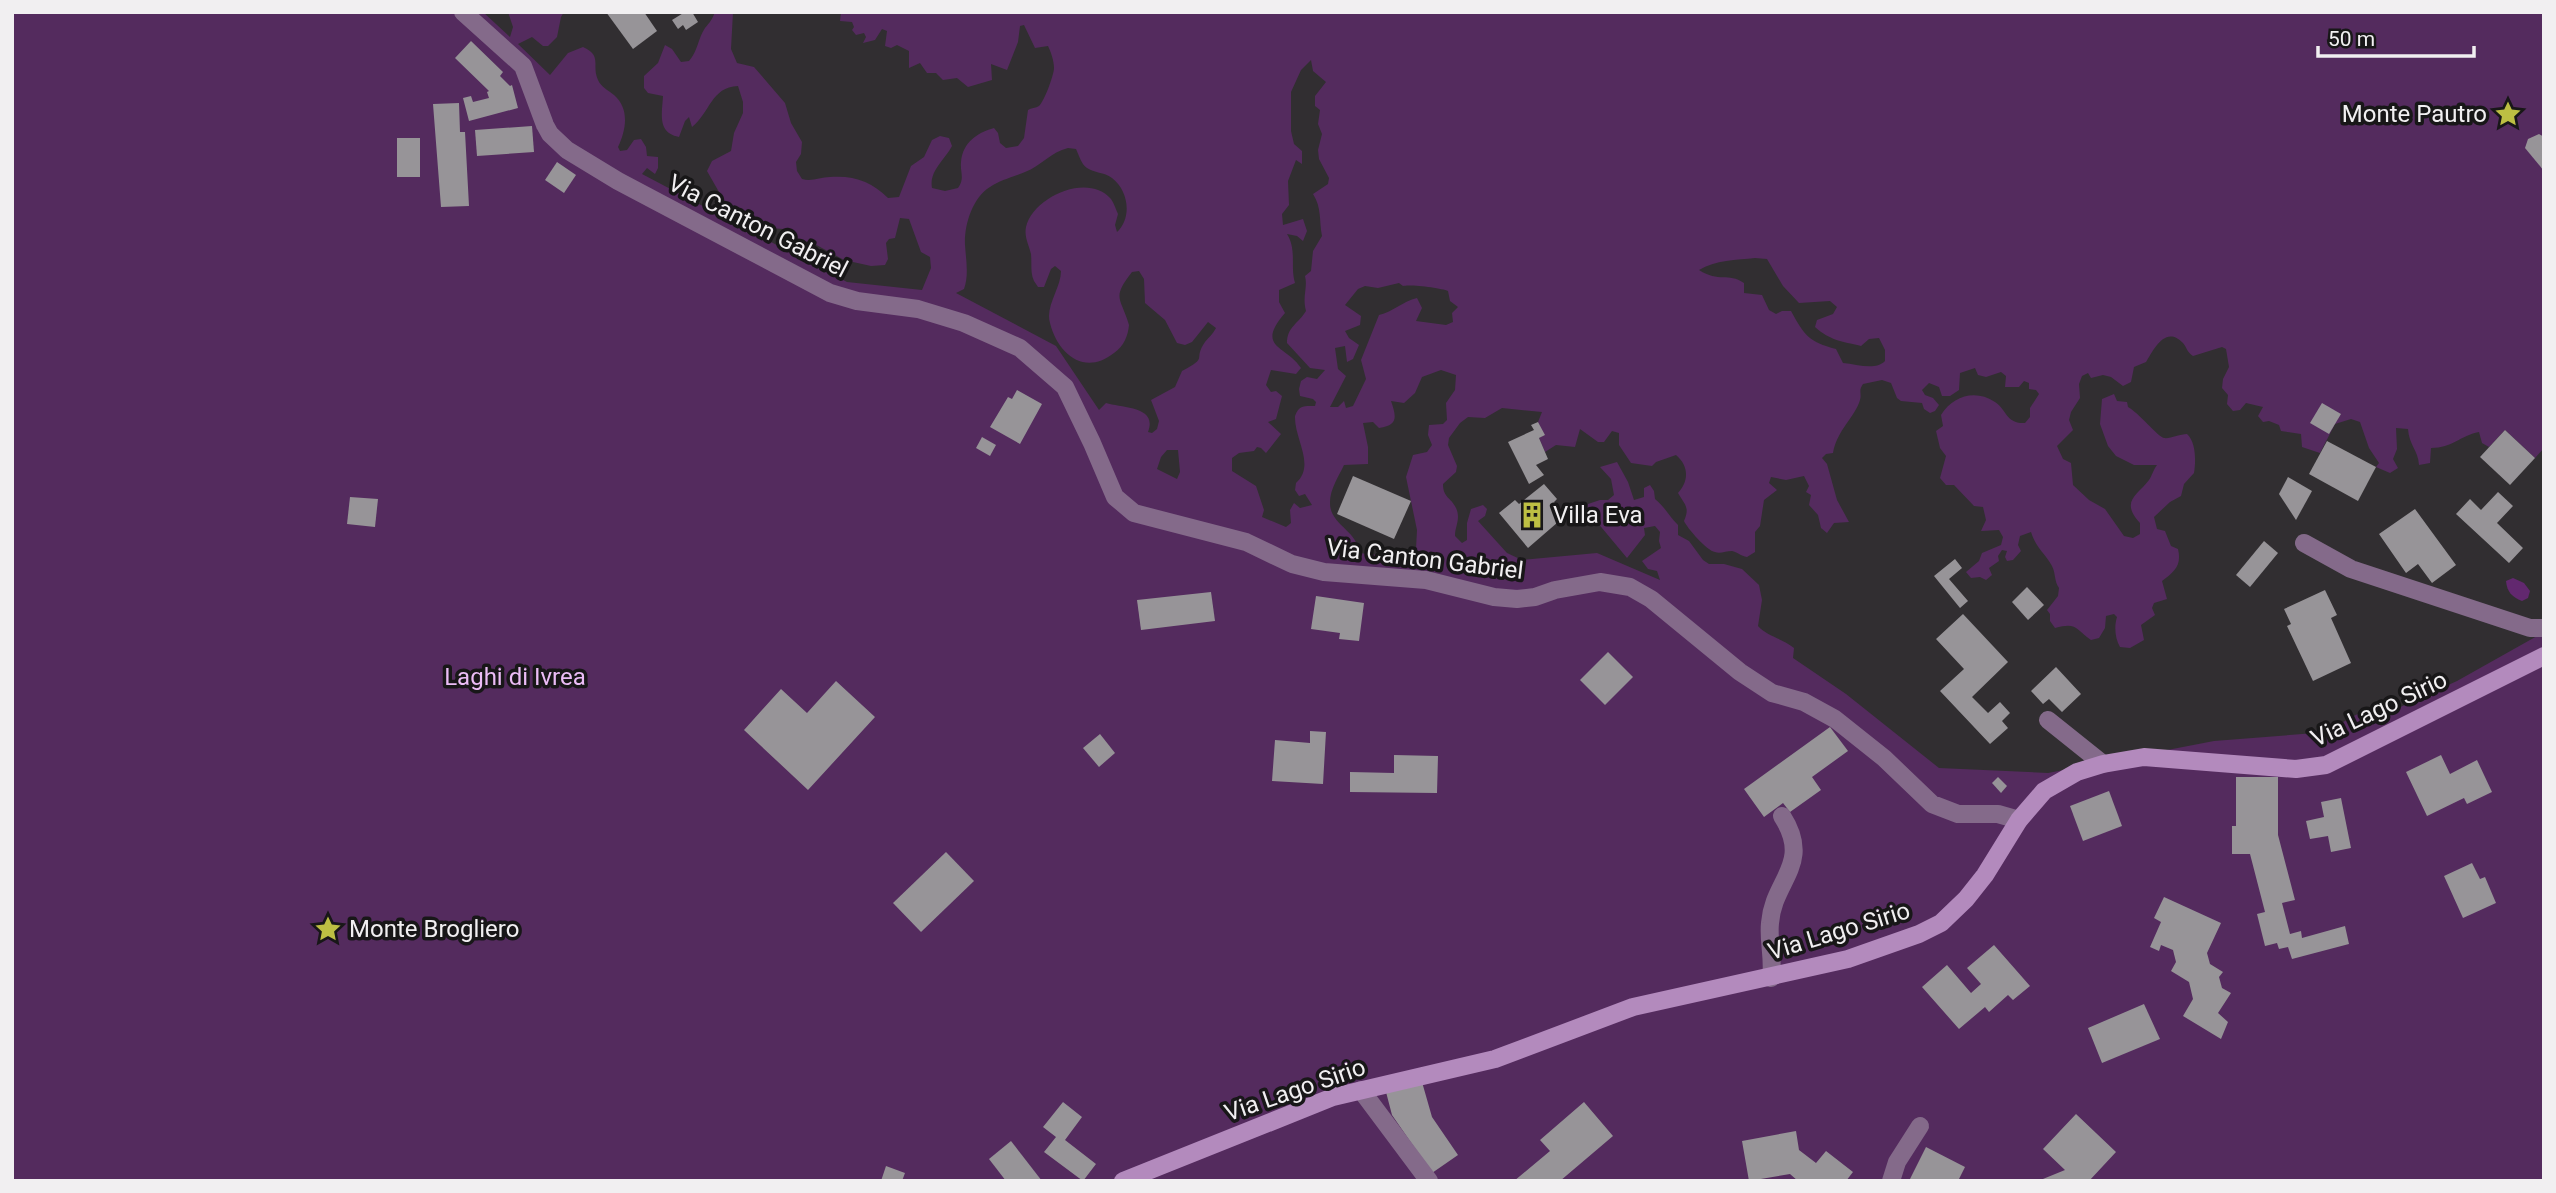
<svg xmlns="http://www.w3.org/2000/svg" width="2556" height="1193" font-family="Roboto,sans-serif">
<rect width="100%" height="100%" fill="#312e31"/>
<path fill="#542b5e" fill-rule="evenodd" d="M12 12H483L510 37 513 27 508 12H564L561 17 557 37 548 46H543L532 37 518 44 550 75 568 53 583 47C603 56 591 65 598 80 601 87 608 90 614 95 630 109 626 130 618 147L620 151 627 150 634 140 641 139 646 147 647 156 658 157V168L655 174 647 168 642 174 847 282 922 290 931 268 930 257 921 252 909 219 900 218 895 238 889 239 886 243 888 259 885 265 871 266 844 260 811 242 798 241 783 229 759 227 727 206 707 171 712 161 731 151 734 133 743 113V102L738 86C711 87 710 113 692 127L689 117 685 121 679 137C657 133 662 114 663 96L648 93 644 88V76L658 63 665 45 672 49 681 62 689 61C698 51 698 38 705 28 710 22 712 20 715 12H733L731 49 737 63 754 67 785 103 791 123 802 142 801 154 796 162 797 171 802 179C812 182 820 177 830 177 854 175 872 182 888 198L899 197 911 166 924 157 932 140 940 136 949 138 952 146C944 161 929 171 932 188L945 191 958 188C965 178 960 173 961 162 963 142 977 133 994 128L998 133 1000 143 1006 148 1018 146 1024 138 1028 110C1031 108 1036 108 1039 106 1044 102 1054 75 1054 68 1054 61 1051 52 1048 46L1035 48 1024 25 1020 26 1018 42 1007 70 991 64 992 80 968 87 957 78 943 80 936 73H927L920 63 909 68V51L897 45 891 48 885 46 887 31 882 29 875 40 863 43 866 37 864 33 856 35 852 30 854 27 852 22 840 21 841 12H2544V448L2535 458 2505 430 2489 447 2482 443 2479 432C2459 436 2453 448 2431 448L2430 463 2419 465C2418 450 2409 445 2408 429L2396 428 2397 449 2393 459 2398 468 2390 473 2376 467 2379 463 2369 448 2360 422 2351 419 2335 424 2320 453 2302 447 2301 434 2281 431 2279 425 2269 421 2263 422 2258 416 2263 407 2246 403 2240 410 2233 411 2227 404 2228 395 2222 388 2223 379 2229 367 2226 349 2222 347 2193 356C2187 352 2187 348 2183 343 2165 324 2153 351 2146 362L2134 367 2131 382 2123 386 2111 377 2103 375 2091 378 2088 373 2082 376 2079 384 2080 398 2071 412 2069 420 2073 430 2057 446 2063 459 2071 463 2073 485 2089 500 2105 509 2124 536 2133 538 2140 534V523C2120 501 2137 496 2149 480 2152 476 2153 470 2157 465H2134L2116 456 2108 446 2100 424 2102 399 2114 394 2117 401 2127 402 2128 407C2138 412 2158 437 2164 438 2170 439 2180 434 2187 434 2196 442 2196 461 2194 473L2184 484 2181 496 2170 502 2154 517 2157 529 2165 531 2171 546 2178 549C2182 566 2174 572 2162 581L2167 599 2154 603 2152 608 2155 615 2141 625 2144 640 2130 648 2120 647C2115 639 2114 626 2117 617L2114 614 2106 616 2105 628 2099 638 2091 640C2075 629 2077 622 2055 628L2050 621V614L2047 610 2058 596 2059 588C2054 581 2056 574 2052 566 2045 553 2036 548 2031 532L2020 536 2018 545 2021 551 2013 560 2007 561 2005 557 2007 551 2002 550 1998 556 1999 561 1989 568 1992 575 1986 580 1980 577 1971 578 1966 572 1979 561 1982 553 2001 545 2003 537 1999 530 1981 531 1986 520 1983 507 1974 506 1954 485H1946L1940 478 1946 456 1940 448 1936 431 1943 426 1941 415C1953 396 1975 389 1995 402 2007 410 2006 424 2025 423L2030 417V408L2039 394 2036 390 2029 389V383L2024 381 2019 387H2005L2006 376 2001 372 1986 377 1978 375 1975 368 1960 373 1959 390 1950 396H1942L1939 387 1929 383 1922 390 1925 395 1933 398 1939 405 1935 411 1930 413 1924 409 1922 403 1901 401 1897 398 1891 383 1882 380 1863 384C1858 391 1862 393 1860 400 1855 417 1837 430 1833 453L1826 454 1822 458 1827 464 1837 500 1849 522 1834 523 1827 533 1821 528 1818 515 1809 505 1811 495 1806 492 1809 486 1804 476 1786 480 1771 477 1769 483 1777 490 1764 500 1760 526 1755 532V552L1747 557C1741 556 1737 552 1732 551 1726 551 1720 554 1715 552 1707 551 1687 528 1684 521 1690 507 1685 505 1678 493 1689 481 1689 466 1676 455L1656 462 1652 466 1631 463 1619 445V433L1612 431 1604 442H1598L1580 429 1575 447 1556 445 1545 452 1539 438 1544 435 1538 422 1542 412 1502 408 1485 418 1468 417 1460 423 1449 438 1448 445 1457 466 1456 472 1443 484C1443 498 1451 497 1456 508 1461 519 1455 526 1455 536L1462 543 1467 540V523L1471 509 1483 505 1487 509 1485 516 1478 521 1507 553 1522 560 1597 553 1660 580 1657 571 1648 569 1642 561 1661 548 1659 541 1660 532 1655 526 1644 528 1645 535 1627 558 1587 510 1588 504 1600 500H1608L1614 495 1611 479 1600 467 1617 462 1628 482 1634 500 1644 497V488L1650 485 1654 491 1655 499C1665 507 1669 516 1678 525V535L1689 541 1703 560 1709 564H1724L1742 569 1759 585 1762 600 1758 626C1768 637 1782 638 1794 648L1793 658 1846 694 1939 768 2048 773 2214 741 2328 732C2344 721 2360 711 2379 706L2385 710V714L2457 681 2544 632V1181H12ZM1311 60 1313 71 1326 82 1315 96V106L1320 110 1318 124 1322 134 1318 150 1319 159 1329 178 1328 184 1313 194C1322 208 1319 221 1322 236L1313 251 1311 271 1305 276C1308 288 1302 296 1306 311 1298 324 1287 327 1287 343L1310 368 1325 370 1317 379 1307 377 1301 381 1299 389 1300 396 1313 399 1316 402 1315 406C1304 406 1299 405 1295 416 1294 439 1316 465 1296 483L1295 490 1299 496 1305 494 1312 505 1300 508 1294 503 1290 510 1291 523 1286 527 1262 517 1264 510 1256 486 1232 471V458L1239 453 1254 451 1257 447 1261 448 1266 453 1281 434 1268 422 1276 419 1282 396 1276 391 1271 392 1266 385 1271 370 1296 374 1301 368C1286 345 1255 348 1285 313L1279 302V290L1295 283C1290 266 1297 250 1287 234L1297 236 1303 241 1307 231 1303 219 1283 225 1282 214 1289 205 1288 181 1296 160 1302 164V151L1294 144 1291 131V92L1301 70ZM1068 148 1076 149C1079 155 1081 164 1087 168 1094 173 1104 172 1112 178 1129 191 1132 218 1117 232L1115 225 1118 214C1116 210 1114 203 1111 199 1088 172 1033 197 1026 227 1024 237 1029 245 1031 254 1032 264 1030 272 1034 281L1038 287H1044L1051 269 1055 266 1061 271C1061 288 1045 306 1050 323 1058 355 1085 376 1114 353 1124 346 1128 336 1129 325 1121 297 1111 299 1132 272L1139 271 1144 279 1145 303 1165 320 1177 343 1185 345 1192 342 1208 322 1216 328C1213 334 1209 337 1205 342 1192 361 1210 356 1182 371L1175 387 1151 400 1159 421 1157 429 1152 433 1148 432C1158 406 1122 408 1106 403L1099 410 1056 346 956 293 964 289C969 275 966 260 965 245 964 226 972 198 990 187 1000 180 1014 177 1025 172 1041 166 1051 152 1068 148ZM1755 258 1767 259 1783 286 1799 303 1830 301 1837 307 1833 314 1817 320 1815 327C1831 341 1841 341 1861 346L1869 339 1879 338 1885 350V361C1875 371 1857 364 1843 363L1836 349C1809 342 1804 335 1791 311H1782L1776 314 1769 310 1762 295 1744 293V283C1728 272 1719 283 1699 270 1715 260 1737 260 1755 258ZM1399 283 1403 286C1409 284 1442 288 1448 291L1450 301 1458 307 1452 313 1453 322 1446 325 1416 321 1422 308 1417 298C1403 301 1393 312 1379 315L1361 360 1366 379 1353 406 1346 408 1344 401 1338 407H1330L1346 376 1338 369 1335 348 1345 346 1347 362 1353 359 1359 345 1349 338 1345 331 1360 325 1361 316 1345 305 1358 289 1365 286 1378 288ZM1441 370 1456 375 1455 390 1446 403 1447 420 1443 424 1429 425 1428 435 1432 445 1427 452 1413 455 1406 477 1417 530 1416 549 1418 554 1425 560 1359 553C1358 530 1329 525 1330 502 1330 489 1339 476 1344 465L1368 464V447L1363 423 1373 422 1379 428C1399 425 1396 416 1391 401L1404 403 1415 393 1422 377ZM1167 450H1178L1180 472 1177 479 1157 469 1161 457Z"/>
<path fill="#62286f" d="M2513 578 2524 583 2530 591 2528 598 2522 601C2512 597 2507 592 2506 581Z"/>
<g fill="#979498">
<polygon points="606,12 644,12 657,31 633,49"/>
<polygon points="685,12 692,12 698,22 686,30 683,25 678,29 672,20"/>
<polygon points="471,41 503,72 500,76 510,86 512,85 518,108 469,121 463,98 471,96 473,102 489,98 487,92 489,91 455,58"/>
<polygon points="459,103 460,132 465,132 469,206 441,207 433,104"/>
<polygon points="532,126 534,152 477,156 475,130"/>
<polygon points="2539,134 2544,137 2544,171 2525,148 2528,139"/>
<rect x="397" y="138" width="23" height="39"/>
<polygon points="557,162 576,175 564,193 545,180"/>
<polygon points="1017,390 1042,404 1020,444 990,427 1008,397 1012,399"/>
<polygon points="2322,403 2341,414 2329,434 2310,423"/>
<polygon points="1538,422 1545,435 1539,438 1548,459 1536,465 1544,475 1529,484 1508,442 1534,430 1531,425"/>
<polygon points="2505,430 2535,458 2510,485 2480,457"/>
<polygon points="982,437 996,445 990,456 976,448"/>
<polygon points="2327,441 2376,467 2358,501 2309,474"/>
<polygon points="1353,476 1411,501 1394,539 1337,514"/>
<polygon points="2288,477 2312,491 2296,520 2279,494"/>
<polygon points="1544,484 1557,499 1554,502 1565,516 1528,548 1499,513 1515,500 1519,504"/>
<polygon points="2498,492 2513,506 2497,523 2523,548 2509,563 2456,514 2470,499 2481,510"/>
<polygon points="350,497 378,499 375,527 347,524"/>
<polygon points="2415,509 2456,565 2432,583 2418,564 2406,573 2379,534"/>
<polygon points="2264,541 2278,553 2250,587 2236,575"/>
<polygon points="1955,559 1962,568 1949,579 1968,601 1960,608 1934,576"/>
<polygon points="2027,587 2044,605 2028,620 2012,602"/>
<polygon points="2325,590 2337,615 2331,618 2351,663 2313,681 2287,626 2291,624 2284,609"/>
<polygon points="1211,592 1215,621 1141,630 1137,600"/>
<polygon points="1316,596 1364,603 1359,641 1339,639 1340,633 1311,629"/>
<polygon points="1963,614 2008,662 1972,697 1988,713 2000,702 2010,713 2002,721 2008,728 1990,744 1940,691 1964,669 1936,639"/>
<polygon points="1608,652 1633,677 1605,705 1580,680"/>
<polygon points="2056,667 2081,694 2062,712 2049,699 2043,704 2031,691"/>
<polygon points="836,681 875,717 808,790 744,730 781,689 807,713"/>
<polygon points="1830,727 1848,751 1812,777 1821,790 1790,812 1783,803 1764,817 1744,789"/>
<polygon points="1310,731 1326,732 1323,784 1272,781 1275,740 1310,743"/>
<polygon points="1100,734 1115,753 1099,767 1083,748"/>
<polygon points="1394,755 1438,756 1437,793 1350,792 1350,772 1394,773"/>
<polygon points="2441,755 2450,774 2477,760 2492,792 2467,804 2464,798 2427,816 2406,772"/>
<polygon points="1998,777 2007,786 2001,793 1992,783"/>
<polygon points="2236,777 2278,777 2278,835 2295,900 2282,903 2290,934 2301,931 2302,938 2345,926 2349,944 2292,959 2288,947 2279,949 2277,943 2265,946 2257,914 2265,912 2250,854 2232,854 2232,826 2236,826"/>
<polygon points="2109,791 2122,826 2083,841 2070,806"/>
<polygon points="2341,798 2351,848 2331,852 2328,836 2310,839 2306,821 2324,817 2321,802"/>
<polygon points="946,852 974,881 921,932 893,903"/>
<polygon points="2472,863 2480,879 2485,877 2496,903 2463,918 2444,876"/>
<polygon points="2164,897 2221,923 2207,953 2210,964 2223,972 2219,977 2222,988 2231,993 2218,1013 2228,1022 2221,1039 2183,1016 2193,999 2189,982 2171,971 2176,962 2173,950 2161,945 2159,951 2150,947 2161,922 2154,918"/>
<polygon points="1994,945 2030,986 2013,1000 2008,995 1989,1012 1985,1007 1959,1029 1922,987 1947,965 1971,993 1981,984 1967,968"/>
<polygon points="2144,1004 2160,1039 2102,1063 2088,1028"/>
<polygon points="1422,1082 1432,1117 1458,1155 1432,1173 1392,1115 1386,1092"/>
<polygon points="1063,1102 1082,1117 1065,1140 1096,1164 1083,1181 1044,1152 1056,1137 1043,1127"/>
<polygon points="1584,1102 1613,1136 1560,1181 1514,1181 1550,1151 1540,1140"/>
<polygon points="2076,1114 2116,1152 2089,1181 2038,1181 2065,1170 2043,1149"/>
<polygon points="1796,1131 1799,1150 1816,1163 1826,1151 1853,1172 1846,1181 1798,1181 1790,1174 1749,1181 1742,1141"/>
<polygon points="1011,1141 1042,1181 1006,1181 989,1159"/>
<polygon points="1926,1147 1965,1167 1958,1181 1909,1181"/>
<polygon points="886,1166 905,1173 902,1181 881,1181"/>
</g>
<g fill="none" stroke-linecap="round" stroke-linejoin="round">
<g stroke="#846a8a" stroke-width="18">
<polyline points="463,12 523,66 545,125 550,134 567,150 618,181 830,293 857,301 918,309 964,323 1020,348 1065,387 1092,443 1115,497 1134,513 1246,542 1292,564 1324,572 1426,580 1494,597 1517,599 1535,597 1555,590 1600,582 1630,587 1651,599 1740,672 1772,693 1804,702 1835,719 1884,758 1932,804 1958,814 1998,814 2019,820"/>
<polyline points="2304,543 2351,569 2530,628 2544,628"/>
<polyline points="2048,720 2103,764"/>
<path d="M1771 978C1774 959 1768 942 1770 923 1773 880 1813 864 1782 816"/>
<polyline points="1361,1090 1429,1181"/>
<polyline points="1891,1181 1897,1162 1920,1126"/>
</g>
<polyline stroke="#b38abd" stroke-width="18" points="1123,1181 1333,1097 1495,1059 1633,1007 1848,959 1919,934 1941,923 1966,899 1985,875 2019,820 2044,791 2077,772 2103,764 2144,757 2296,769 2326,765 2544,656"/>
</g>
<defs>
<g id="sight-bare" transform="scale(2.1)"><path d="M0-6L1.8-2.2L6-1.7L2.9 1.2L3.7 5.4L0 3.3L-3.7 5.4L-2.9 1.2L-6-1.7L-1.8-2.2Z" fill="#bdbf43" stroke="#181718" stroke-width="2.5" paint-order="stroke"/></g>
<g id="building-bare" transform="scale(2.1)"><path d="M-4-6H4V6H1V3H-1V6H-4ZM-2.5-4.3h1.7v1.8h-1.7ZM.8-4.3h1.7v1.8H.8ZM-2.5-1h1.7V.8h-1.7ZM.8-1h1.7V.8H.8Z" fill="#bdbf43" stroke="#181718" stroke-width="2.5" paint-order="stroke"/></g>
</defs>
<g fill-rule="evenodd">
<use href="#sight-bare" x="2508" y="114"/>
<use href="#building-bare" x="1532" y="515"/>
<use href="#sight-bare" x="328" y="929"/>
</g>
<g text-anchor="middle" stroke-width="7" stroke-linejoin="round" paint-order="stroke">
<g font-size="24" fill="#f1eff1" stroke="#181718" text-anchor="start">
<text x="2487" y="122" text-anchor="end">Monte Pautro</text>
<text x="1553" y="523">Villa Eva</text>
<text x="349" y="937">Monte Brogliero</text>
</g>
<g font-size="24" fill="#f1eff1" stroke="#181718">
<text transform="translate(758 226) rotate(27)" y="8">Via Canton Gabriel</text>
<text transform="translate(1425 559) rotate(7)" y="8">Via Canton Gabriel</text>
<text transform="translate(2379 709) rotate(-25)" y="8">Via Lago Sirio</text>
<text transform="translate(1839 931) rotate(-17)" y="8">Via Lago Sirio</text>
<text transform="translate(1295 1090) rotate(-19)" y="8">Via Lago Sirio</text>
</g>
<g font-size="24" fill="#ebbcf6" stroke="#181718">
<text x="515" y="685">Laghi di Ivrea</text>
</g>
</g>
<rect width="2556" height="1193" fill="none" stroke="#f1eff1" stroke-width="28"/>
<path d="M2318 46v10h156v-10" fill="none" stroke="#f1eff1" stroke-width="3.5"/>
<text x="2328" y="46" font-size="21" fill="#f1eff1" stroke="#181718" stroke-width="5" paint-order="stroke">50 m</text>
</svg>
